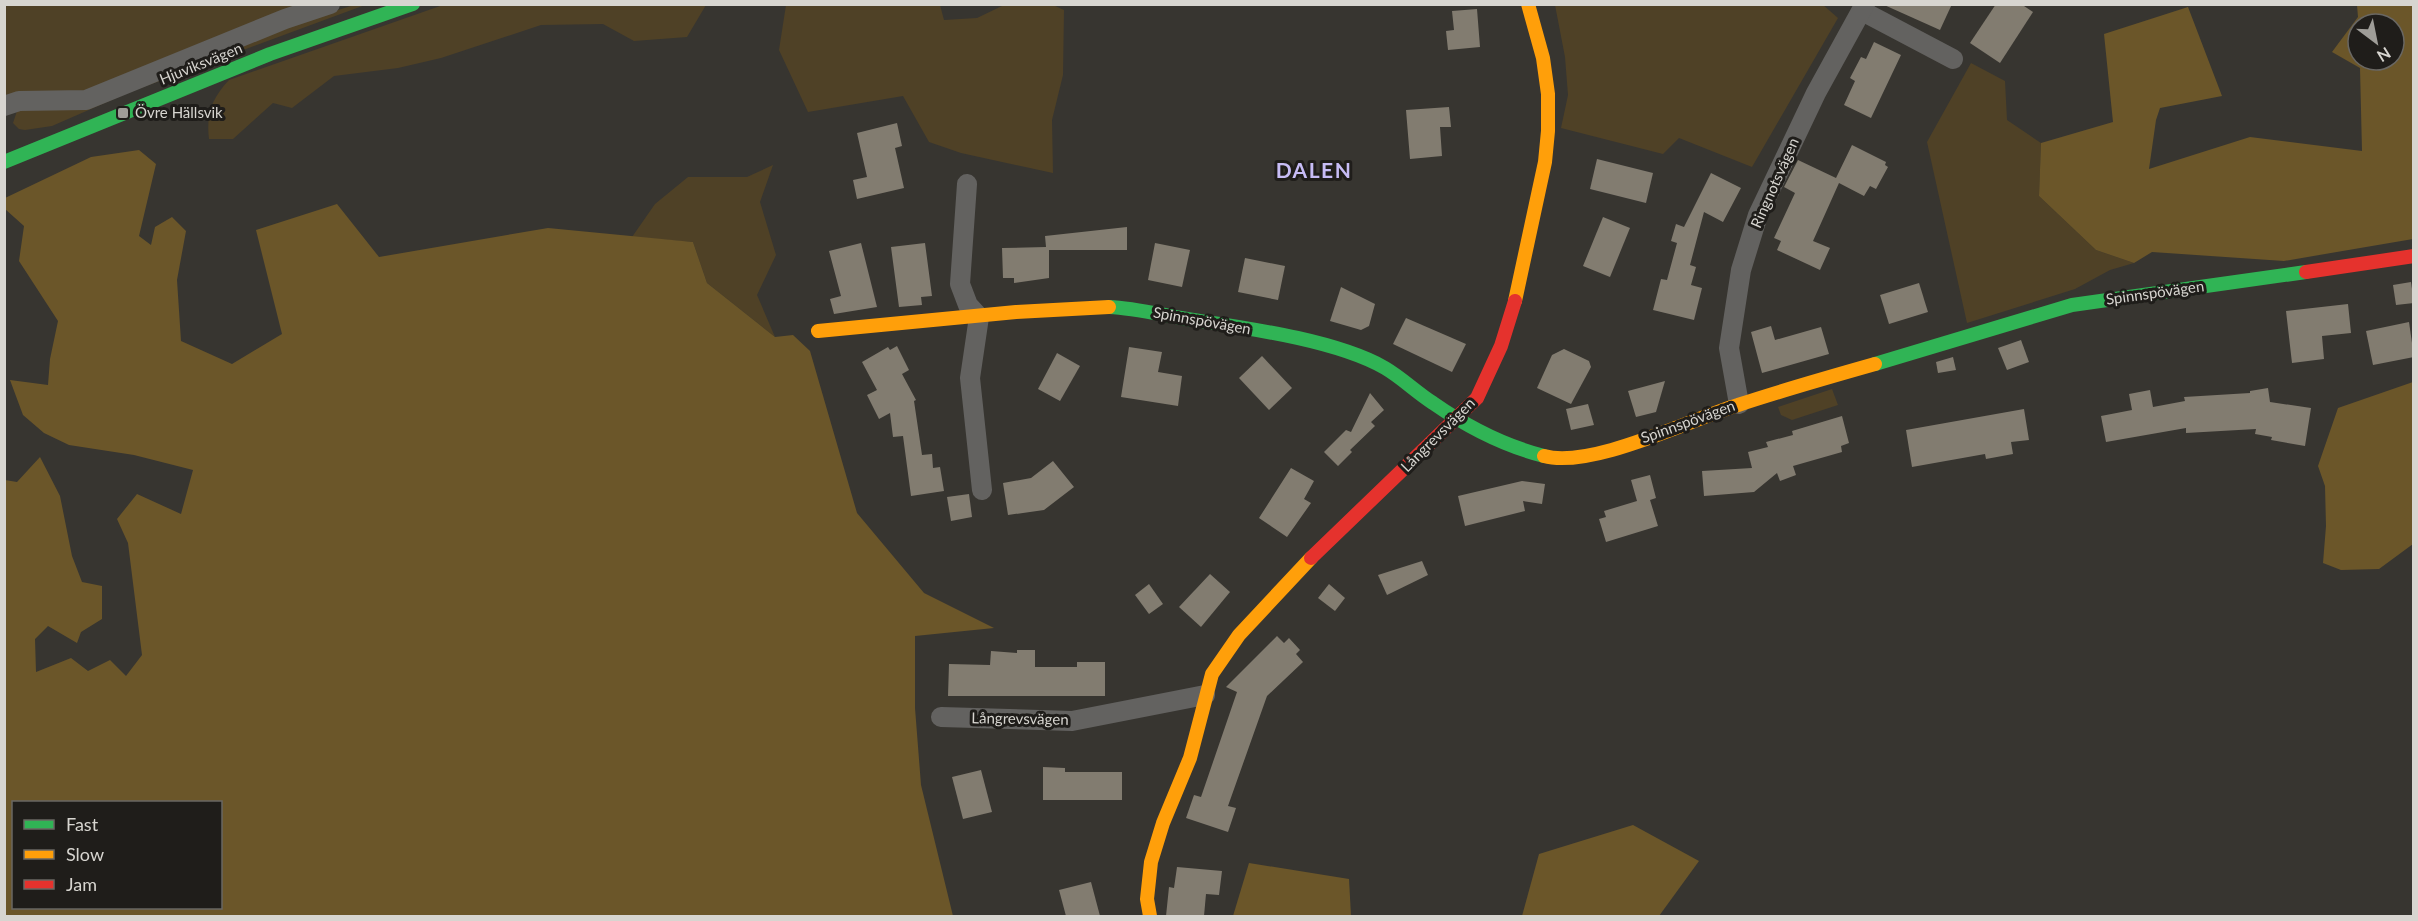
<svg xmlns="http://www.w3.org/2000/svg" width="2418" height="921" font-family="Lato,sans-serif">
<rect width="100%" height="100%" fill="#373530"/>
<g fill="#4f4126">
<polygon points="1822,4 1838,18 1752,167 1679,138 1663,154 1561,128 1568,95 1565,57 1555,5"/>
<polygon points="5,5 322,5 77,104 5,103"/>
<polygon points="354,5 365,5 130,92 52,126 25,130 19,129 13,123 17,111"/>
<path d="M443 5H706L687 37 634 41 603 24 541 25 441 58 398 68 334 76 292 108 273 103 233 139H209C206 114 212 98 229 80Z"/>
<polygon points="786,5 940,5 944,20 977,18 1004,5 1053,5 1064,10 1063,75 1052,120 1053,173 961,153 929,142 903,96 808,112 779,50"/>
<polygon points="1971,63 2005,81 2007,120 2041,143 2039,196 2096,250 2134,263 2110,270 2075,289 1967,323 1927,142"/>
<polygon points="773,165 760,202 776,255 757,295 775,337 707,283 693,242 632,237 655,204 688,177 747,177"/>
<polygon points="1832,389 1838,405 1792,420 1781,415 1778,407"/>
</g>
<g fill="#6b5629" fill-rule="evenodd">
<path d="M2357 5H2413V239L2284 261 2152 252 2134 263 2096 250 2039 196 2041 143 2113 122 2104 34 2188 7 2222 96 2160 108 2156 120 2149 169 2250 137 2362 151 2360 68 2332 52 2358 17ZM2358 24H2394V60H2358Z"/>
<path d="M139 150 156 164 139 236 151 245 155 227 172 217 186 231 177 280 181 341 232 364 282 334 256 230 337 204 379 257 548 228 693 242 707 283 775 337 793 335 810 351 857 513 924 593 994 628 915 636V708L921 785 953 916H5V480L17 482 40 457 60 496 72 556 82 582 102 586V619L81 632 77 643 48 626 35 639 36 672 71 658 88 671 110 660 126 676 142 655 128 543 117 519 137 494 181 514 193 470 134 455 69 445 44 433 23 415 10 380 48 385 50 359 58 321 19 261 24 226 5 209V198L91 157ZM14 802H220V908H14Z"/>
<polygon points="2413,382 2413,544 2379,569 2341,570 2323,563 2326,526 2325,486 2318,466 2338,408"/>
<polygon points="1633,825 1699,861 1659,916 1522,916 1539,854"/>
<polygon points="1249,863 1349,879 1351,916 1233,916"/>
</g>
<g fill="#827c70">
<polygon points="1882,4 1952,4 1940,30"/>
<polygon points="1996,4 2021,4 2033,12 2000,63 1970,43"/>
<polygon points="1477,9 1480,47 1448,50 1446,31 1454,30 1452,11"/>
<polygon points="1874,42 1901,55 1871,118 1844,105 1855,81 1850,78 1861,57 1866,59"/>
<polygon points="1449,107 1451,127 1440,127 1442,156 1410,159 1406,110"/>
<polygon points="897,123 902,146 895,148 904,188 857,199 853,180 867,177 857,133"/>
<polygon points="1852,145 1886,162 1885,165 1888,167 1876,189 1870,186 1864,196 1839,183 1813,241 1830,248 1820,270 1777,250 1781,241 1774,238 1795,193 1784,187 1798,160 1836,178"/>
<polygon points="1597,159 1653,173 1646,203 1590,189"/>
<polygon points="1711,173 1741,188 1723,222 1704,212 1690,265 1696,267 1691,285 1702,288 1694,320 1653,310 1661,279 1667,280 1677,243 1671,241 1676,224 1684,227"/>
<polygon points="1603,217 1630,228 1610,277 1583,266"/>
<polygon points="1127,227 1127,250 1049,250 1049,278 1014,283 1014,278 1003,278 1002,248 1046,247 1045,236"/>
<polygon points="861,243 877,307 834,314 830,299 841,296 829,251"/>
<polygon points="925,243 932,296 921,297 922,305 899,307 891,247"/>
<polygon points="1155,243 1190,250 1182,287 1148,280"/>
<polygon points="1245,258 1285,266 1278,300 1238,292"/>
<polygon points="2411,282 2414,303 2396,305 2393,285"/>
<polygon points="1919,283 1928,312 1889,324 1880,295"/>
<polygon points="1341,287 1375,304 1369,326 1361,330 1330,321"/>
<polygon points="2348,304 2351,333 2322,336 2324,359 2292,363 2286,311"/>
<polygon points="1406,318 1466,344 1452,372 1393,344"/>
<polygon points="2409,322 2414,357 2373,365 2366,331"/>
<polygon points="1771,326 1775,340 1821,327 1829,354 1762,373 1751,332"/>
<polygon points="2021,340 2029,362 2007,370 1998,348"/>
<polygon points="897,346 909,370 902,374 916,400 914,401 922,455 932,454 933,468 940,467 944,491 911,496 903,436 893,437 890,413 879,419 867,395 877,390 862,362 888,347 890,350"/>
<polygon points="1129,347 1162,352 1158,372 1182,376 1178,406 1121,397"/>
<polygon points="1564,349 1589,361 1591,367 1571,404 1537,388 1552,355"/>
<polygon points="1057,353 1080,366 1060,401 1038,389"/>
<polygon points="1262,356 1292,388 1269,410 1239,378"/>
<polygon points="1953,357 1956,370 1938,373 1936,362"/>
<polygon points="1665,381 1656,412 1636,417 1628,391"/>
<polygon points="2268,388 2270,402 2311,408 2305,446 2271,440 2272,437 2255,434 2256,429 2186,433 2186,428 2106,442 2101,416 2132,410 2129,394 2150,390 2153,407 2185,401 2184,397 2250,393 2250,391"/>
<polygon points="1370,393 1384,410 1371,422 1375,426 1350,450 1352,452 1338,466 1324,452 1346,430 1351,432"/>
<polygon points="1588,404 1594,425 1571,430 1566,409"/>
<polygon points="2024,409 2029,440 2011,442 2013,454 1986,459 1985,454 1912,467 1906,430"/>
<polygon points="1842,416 1849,443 1841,446 1842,452 1793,466 1796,475 1780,481 1777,473 1754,492 1704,496 1702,471 1752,468 1748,452 1768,447 1766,442 1793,435 1792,431"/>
<polygon points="1053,461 1074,487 1044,510 1008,515 1003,483 1031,478"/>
<polygon points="1291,468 1314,481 1304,499 1311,503 1287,537 1259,518"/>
<polygon points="1650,475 1656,498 1650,500 1658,526 1606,542 1599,519 1606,517 1604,511 1637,501 1631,480"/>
<polygon points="1522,481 1545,484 1542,504 1523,501 1525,511 1465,526 1458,496"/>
<polygon points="969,494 972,517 951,521 947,497"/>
<polygon points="1422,561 1428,575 1387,595 1378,575"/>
<polygon points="1210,574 1230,592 1201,627 1179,607"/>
<polygon points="1149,584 1163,604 1149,614 1135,595"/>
<polygon points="1329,584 1345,598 1335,611 1318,598"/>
<polygon points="1277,636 1284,643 1289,638 1300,650 1296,654 1303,662 1267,696 1228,806 1236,808 1228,832 1186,818 1194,795 1201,797 1237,692 1226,687"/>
<polygon points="1017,650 1035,650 1035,667 1077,667 1077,662 1105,662 1105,696 948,696 949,664 990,665 991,651 1017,653"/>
<polygon points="1043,767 1065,768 1065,772 1122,772 1122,800 1043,800"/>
<polygon points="981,770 992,812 963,819 952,777"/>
<polygon points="1177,867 1222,871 1219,895 1206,894 1204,916 1166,916 1169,887 1174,888"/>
<polygon points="1091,882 1100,916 1066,916 1059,890"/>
</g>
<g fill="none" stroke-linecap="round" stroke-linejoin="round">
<g stroke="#636260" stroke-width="20">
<polyline points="1862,11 1953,59"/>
<polyline points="4,106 19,101 86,100 285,19 330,4"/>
<polyline points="967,184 960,284 968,305 979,317 970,378 982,490"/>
<polyline points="1739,404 1729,348 1741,270 1758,215 1816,93 1865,4"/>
<polyline points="941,717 1072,721 1205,695"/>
</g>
<g stroke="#30b455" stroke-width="14">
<polyline points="4,162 270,54 413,4"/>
<path d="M1109 307C1133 308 1158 314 1181 318 1239 327 1335 339 1385 368 1402 378 1416 392 1433 403 1466 426 1505 446 1544 456"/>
<polyline points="1875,364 2072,305 2306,272"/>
</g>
<g stroke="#ff9f0a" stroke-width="14">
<polyline points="1515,301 1545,162 1548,131 1548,94 1543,58 1528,4"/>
<polyline points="818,331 1016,312 1109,307"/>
<path d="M1544 456C1591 469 1689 420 1738 405 1783 390 1829 377 1875 364"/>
<polyline points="1150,916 1147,899 1151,862 1163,823 1190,758 1212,674 1239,635 1311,558"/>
</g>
<g stroke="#e5322d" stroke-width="14">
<polyline points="2306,272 2414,256"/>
<polyline points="1311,558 1477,398 1501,346 1515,301"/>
</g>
</g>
<rect fill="#9f9d98" stroke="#1f1d1a" stroke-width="2" x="117" y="107" width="12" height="12" rx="3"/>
<g text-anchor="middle" stroke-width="6" stroke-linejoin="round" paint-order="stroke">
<g font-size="15" fill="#d7d5d0" stroke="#1f1d1a">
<text transform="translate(201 64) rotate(-22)" y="5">Hjuviksvägen</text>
<text transform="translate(1775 183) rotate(-66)" y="5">Ringnotsvägen</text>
<text transform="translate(2155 293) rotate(-8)" y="5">Spinnspövägen</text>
<text transform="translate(1202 321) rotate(10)" y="5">Spinnspövägen</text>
<text transform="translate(1688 422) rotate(-20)" y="5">Spinnspövägen</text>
<text transform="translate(1438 435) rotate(-45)" y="5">Långrevsvägen</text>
<text transform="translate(1020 719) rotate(1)" y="5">Långrevsvägen</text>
</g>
<g font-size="15" fill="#d7d5d0" stroke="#1f1d1a" text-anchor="start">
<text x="135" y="118">Övre Hällsvik</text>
</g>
<g font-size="21" font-weight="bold" letter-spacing="1.5" fill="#c7bcf5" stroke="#1f1d1a">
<text x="1314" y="178">DALEN</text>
</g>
</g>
<rect width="2418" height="921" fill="none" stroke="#d7d5d0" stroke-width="12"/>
<rect x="12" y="801" width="210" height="108" fill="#1f1d1a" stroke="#696763" stroke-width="1.5"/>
<rect x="24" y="820" width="30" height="9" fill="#30b455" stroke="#696763" stroke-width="1.5"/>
<text x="66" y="831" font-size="18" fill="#d7d5d0">Fast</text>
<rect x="24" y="850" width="30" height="9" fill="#ff9f0a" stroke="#696763" stroke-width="1.5"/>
<text x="66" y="861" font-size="18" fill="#d7d5d0">Slow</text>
<rect x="24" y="880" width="30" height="9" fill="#e5322d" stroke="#696763" stroke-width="1.5"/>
<text x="66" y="891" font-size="18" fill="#d7d5d0">Jam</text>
<g transform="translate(2376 42) rotate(148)"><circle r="28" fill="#1f1d1a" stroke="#696763" stroke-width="1.5"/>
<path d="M0-4.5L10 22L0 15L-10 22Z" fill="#9f9d98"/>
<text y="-9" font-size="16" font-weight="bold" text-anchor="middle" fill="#d7d5d0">N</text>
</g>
</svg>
